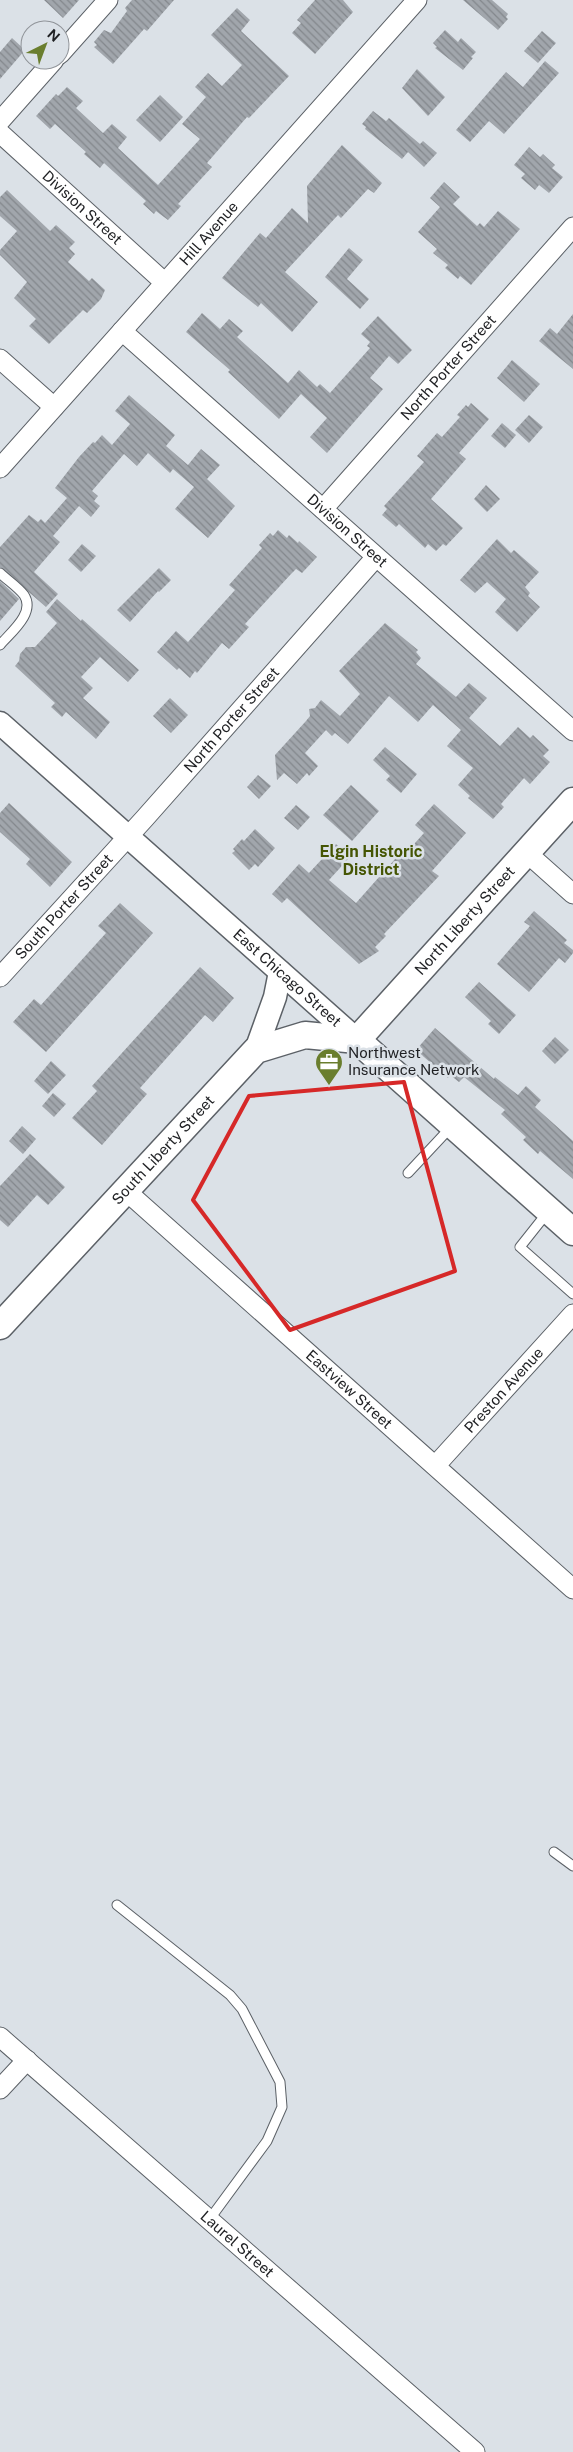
<svg xmlns="http://www.w3.org/2000/svg" width="573" height="2452" font-family="'Public Sans',sans-serif">
<defs>
<pattern id="building-back-hatch" width="6" height="6" patternUnits="userSpaceOnUse" patternTransform="scale(1.25)"><rect width="6" height="6" fill="#a1a6ac"/><path d="M-1 5l2 2M0 0l6 6M5-1l2 2" fill="none" stroke="#83878c"/></pattern>
</defs>
<rect width="100%" height="100%" fill="#dbe1e7"/>
<g fill="url(#building-back-hatch)">
<polygon points="44,0 79,0 63,18"/>
<polygon points="132,0 174,0 147,31 144,29 113,64 94,47 97,45 94,42 104,30 111,33 127,11 125,8"/>
<polygon points="315,0 343,0 353,12 315,54 292,33 301,23 297,20"/>
<polygon points="463,0 492,0 508,14 506,17 508,19 498,30"/>
<polygon points="237,8 250,20 241,31 289,76 249,118 247,117 207,163 212,167 178,204 181,206 168,220 156,211 154,214 143,204 146,201 104,163 100,168 84,154 86,152 55,124 50,129 36,116 56,94 58,96 67,87 83,101 76,108 103,133 112,124 127,137 118,148 158,185 200,139 182,124 206,97 195,87 208,73 222,86 242,65 211,35"/>
<polygon points="445,30 458,42 461,38 476,52 471,57 473,58 463,70 435,48 437,47 433,43"/>
<polygon points="542,31 556,43 538,63 524,51"/>
<polygon points="12,38 25,50 0,79 0,52"/>
<polygon points="545,61 559,73 504,134 489,121 470,142 456,130 506,72 523,87"/>
<polygon points="417,69 445,97 428,116 402,88"/>
<polygon points="160,95 183,117 160,142 136,120"/>
<polygon points="373,111 386,121 389,118 420,144 423,141 437,153 424,167 408,152 402,159 365,129 366,127 362,124"/>
<polygon points="342,145 382,183 374,193 368,189 341,218 338,215 285,272 318,302 292,332 261,303 258,307 222,278 260,233 266,238 292,208 308,223 307,186"/>
<polygon points="529,147 540,157 543,154 555,165 552,168 563,177 549,193 539,185 535,190 521,178 525,174 514,165"/>
<polygon points="444,182 460,197 453,204 477,226 480,223 484,227 498,211 520,229 471,285 460,276 458,279 445,268 448,265 433,253 437,249 418,232 440,207 430,198"/>
<polygon points="7,190 50,231 56,225 75,242 69,248 75,254 68,262 89,281 92,278 105,290 101,299 87,313 83,310 49,344 29,326 36,319 14,298 27,282 0,255 0,250 17,231 0,216 0,197"/>
<polygon points="349,248 363,260 347,279 369,299 360,309 325,277"/>
<polygon points="202,313 220,329 229,319 243,331 237,337 288,383 299,370 317,387 320,384 330,393 370,348 367,346 370,342 361,334 378,316 412,350 398,364 389,356 370,378 383,389 327,453 310,437 327,418 301,394 279,419 228,372 230,370 186,332"/>
<polygon points="573,314 573,369 539,341 550,328 557,334"/>
<polygon points="512,360 540,384 524,402 497,378"/>
<polygon points="129,395 175,435 166,446 188,465 201,449 220,465 207,479 235,506 208,538 175,509 194,487 173,469 170,473 148,453 137,466 124,454 92,491 98,496 94,501 100,506 91,517 79,506 53,536 60,542 34,572 58,594 46,607 0,567 0,547 29,515 38,522 41,519 45,523 67,498 55,488 79,457 93,442 95,443 102,435 112,445 130,424 115,411"/>
<polygon points="471,403 489,419 459,453 466,459 431,499 463,528 446,546 443,544 436,551 428,544 425,548 399,524 396,527 382,515 387,509 384,506 424,462 417,456 437,433 442,437 460,417 457,415 466,405 468,407"/>
<polygon points="529,415 543,427 529,443 515,430"/>
<polygon points="502,423 516,435 505,448 491,436"/>
<polygon points="486,485 500,499 487,512 474,499"/>
<polygon points="278,530 287,538 289,535 298,543 299,541 317,557 302,573 296,569 291,574 245,624 249,627 229,649 222,643 197,673 195,671 190,678 179,668 177,670 157,652 176,631 188,642 235,590 229,585 262,548 259,545 270,533 273,536"/>
<polygon points="497,539 511,553 514,550 539,572 525,587 530,593 528,596 540,607 517,632 495,612 506,599 487,582 475,593 460,580"/>
<polygon points="82,544 96,556 81,572 68,560"/>
<polygon points="159,568 171,580 159,592 158,591 130,622 117,610"/>
<polygon points="0,581 19,599 0,621"/>
<polygon points="57,599 81,621 82,619 139,670 128,682 100,657 81,677 93,688 83,698 110,722 96,739 66,712 62,717 51,707 55,703 15,666 19,661 20,654 26,647 35,647 57,623 46,612"/>
<polygon points="385,623 418,650 416,652 421,658 416,664 456,697 469,683 487,698 469,718 500,746 518,727 530,738 533,735 549,750 543,756 550,762 530,784 524,778 501,804 504,807 493,819 468,798 470,796 458,785 473,768 447,746 461,730 433,705 418,722 389,696 348,744 335,733 332,736 326,730 305,753 318,766 309,776 307,773 297,784 284,773 277,780 275,755 306,721 310,716 309,709 315,708 321,700 340,716 360,694 339,671"/>
<polygon points="170,698 188,715 171,733 153,716"/>
<polygon points="385,747 417,774 401,793 386,780 390,776 373,760"/>
<polygon points="258,775 271,786 259,799 247,787"/>
<polygon points="351,785 379,811 352,841 323,815"/>
<polygon points="9,803 72,862 50,887 26,864 30,859 0,832 0,813"/>
<polygon points="434,804 466,833 432,871 439,876 384,934 386,936 375,947 379,951 359,964 287,898 282,903 272,894 299,864 309,873 336,844 350,857 329,880 356,903 403,850 406,853 424,833 415,825"/>
<polygon points="296,805 310,817 298,830 284,818"/>
<polygon points="255,829 275,848 258,867 255,864 249,870 232,853 235,851 233,849 242,839 244,841"/>
<polygon points="120,903 153,933 46,1052 13,1022 34,999 41,1005 106,933 98,926"/>
<polygon points="534,911 567,940 564,943 573,950 573,953 565,963 559,958 529,992 497,964 530,926 524,922"/>
<polygon points="200,967 234,998 213,1022 205,1015 140,1088 147,1094 102,1145 72,1118 97,1091 92,1086"/>
<polygon points="479,982 516,1015 499,1034 488,1024 491,1021 465,997"/>
<polygon points="435,1028 494,1079 495,1077 518,1095 526,1086 541,1100 535,1107 573,1141 573,1179 540,1151 538,1154 523,1140 526,1137 501,1114 505,1110 464,1077 459,1082 450,1075 448,1078 416,1050"/>
<polygon points="555,1037 569,1050 555,1064 542,1051"/>
<polygon points="51,1061 66,1075 48,1094 34,1081"/>
<polygon points="53,1093 66,1104 54,1117 42,1106"/>
<polygon points="22,1126 36,1139 23,1154 9,1141"/>
<polygon points="30,1154 65,1187 48,1205 37,1195 8,1227 0,1220 0,1186"/>
</g>
<g fill="none" stroke-linecap="round" stroke-linejoin="round">
<g stroke="#5c6167" stroke-width="11">
<g id="service">
<path d="M0 573C7 580 18 587 24 595 36 613 10 633 0 645"/>
<polyline points="408,1173 451,1127"/>
<polyline points="547,1213 520,1247 573,1294"/>
<polyline points="554,1852 573,1866"/>
<polyline points="117,1905 230,1995 242,2009 280,2082 282,2107 267,2141 209,2220"/>
</g>
</g>
<g stroke="#5c6167" stroke-width="21">
<g id="minor">
<polyline points="60,54 108,0"/>
<polyline points="0,121 54,60"/>
<path id="s1" d="M0 133 164 282"/>
<path id="s2" d="M122 331 573 731"/>
<polyline points="0,359 54,407"/>
<path id="s3" d="M0 468 417 0"/>
<path id="s4" d="M323 509 573 227"/>
<polyline points="527,853 573,894"/>
<path id="s5" d="M0 977 145 818 376 557"/>
<path id="s6" d="M125 1190 573 1589"/>
<path id="s7" d="M436 1465 573 1314"/>
<path id="s8" d="M0 2037 475 2452"/>
<polyline points="0,2089 27,2060"/>
</g>
</g>
<g stroke="#5c6167" stroke-width="25">
<g id="tertiary">
<path id="s9" d="M0 723 357 1040"/>
<polyline points="256,1050 275,997 280,972"/>
</g>
</g>
<g stroke="#5c6167" stroke-width="29">
<g id="secondary">
<path id="s10" d="M357 1040 573 801"/>
<polyline points="357,1040 573,1232"/>
<path id="s11" d="M0 1326 256 1050 305 1035 357 1040"/>
</g>
</g>
<use href="#service" stroke="#fff" stroke-width="9"/>
<use href="#minor" stroke="#fff" stroke-width="19"/>
<use href="#tertiary" stroke="#fff" stroke-width="22"/>
<use href="#secondary" stroke="#fff" stroke-width="26"/>
</g>
<path fill="none" stroke="#d62828" stroke-width="4" stroke-linejoin="round" d="M404 1082 455 1271 290 1330 193 1200 249 1096Z"/>
<defs>
<g id="office-pin" transform="scale(1.4375)"><path d="M0 17L-7.5 6A9.5 9.5 0 1 1 7.5 6Z" fill="#6a7e2e" stroke="#dbe1e7"/><path d="M-6-3h4V-5.5h4V-3h4V5H-6ZM-1-4.5V-3h2v-1.5ZM-6 0V1H6V0Z" fill="#fff"/></g>
</defs>
<g fill-rule="evenodd">
<use href="#office-pin" x="329" y="1062"/>
</g>
<g text-anchor="middle" stroke-width="5" stroke-linejoin="round" paint-order="stroke">
<g font-size="15" fill="#1f2023" stroke="#dbe1e7">
<text dy="5" stroke="none"><textPath href="#s1" startOffset="111">Division Street</textPath></text>
<text dy="5" stroke="none"><textPath href="#s3" startOffset="314">Hill Avenue</textPath></text>
<text dy="5" stroke="none"><textPath href="#s4" startOffset="189">North Porter Street</textPath></text>
<text dy="5" stroke="none"><textPath href="#s2" startOffset="301">Division Street</textPath></text>
<text dy="5" stroke="none"><textPath href="#s5" startOffset="346">North Porter Street</textPath></text>
<text dy="5" stroke="none"><textPath href="#s5" startOffset="95">South Porter Street</textPath></text>
<text dy="5" stroke="none"><textPath href="#s10" startOffset="161">North Liberty Street</textPath></text>
<text dy="5" stroke="none"><textPath href="#s9" startOffset="384">East Chicago Street</textPath></text>
<text dy="5" stroke="none"><textPath href="#s11" startOffset="240">South Liberty Street</textPath></text>
<text dy="5" stroke="none"><textPath href="#s6" startOffset="300">Eastview Street</textPath></text>
<text dy="5" stroke="none"><textPath href="#s7" startOffset="101">Preston Avenue</textPath></text>
<text dy="5" stroke="none"><textPath href="#s8" startOffset="315">Laurel Street</textPath></text>
</g>
<g font-size="15" fill="#1f2023" stroke="#dbe1e7" text-anchor="start">
<text x="348" y="1058">Northwest<tspan x="348" dy="17">Insurance Network</tspan></text>
</g>
<g font-size="16" font-weight="bold" fill="#455503" stroke="#dbe1e7">
<text x="371" y="857">Elgin Historic<tspan x="371" dy="18">District</tspan></text>
</g>
</g>
<g transform="translate(45 45) rotate(42)"><circle r="24" fill="#dbe1e7" stroke="#909499"/>
<path d="M0-4L9 19L0 12L-9 19Z" fill="#6a7e2e"/>
<text y="-8" font-size="14" font-weight="bold" text-anchor="middle" fill="#1f2023">N</text>
</g>
</svg>
